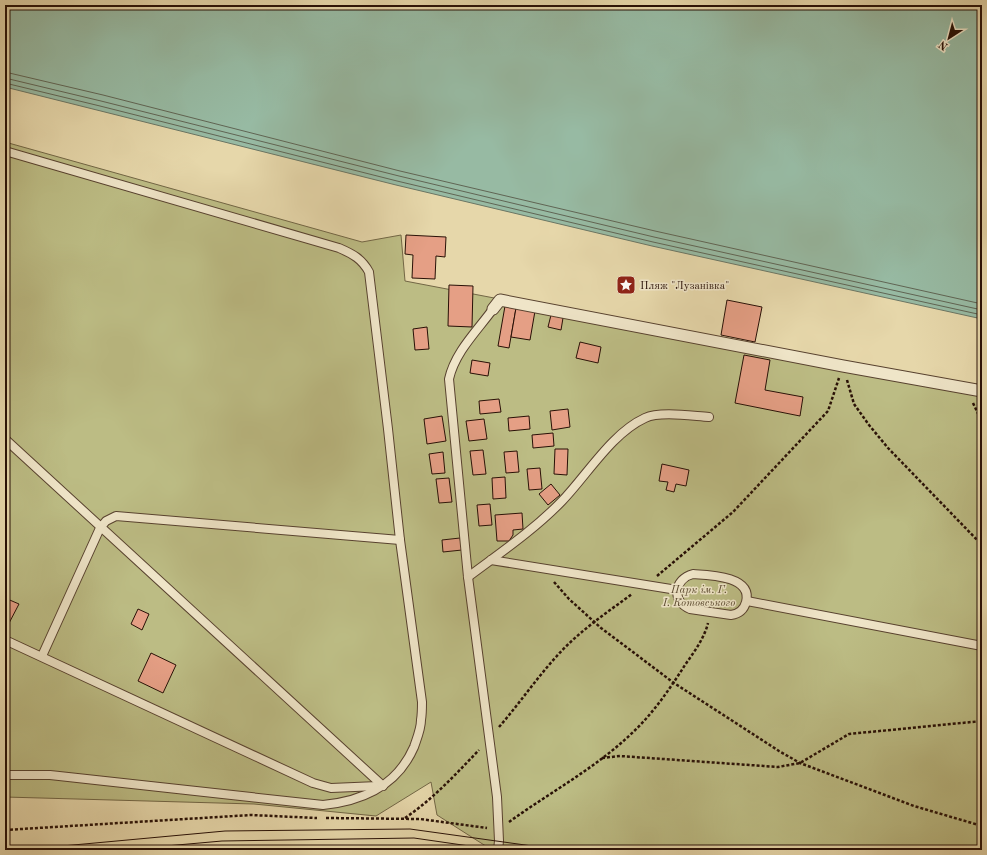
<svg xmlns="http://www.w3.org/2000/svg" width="987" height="855" font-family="'Old Standard TT',serif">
<rect width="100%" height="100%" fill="#e6d7aa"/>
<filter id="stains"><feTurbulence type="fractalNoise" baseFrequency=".005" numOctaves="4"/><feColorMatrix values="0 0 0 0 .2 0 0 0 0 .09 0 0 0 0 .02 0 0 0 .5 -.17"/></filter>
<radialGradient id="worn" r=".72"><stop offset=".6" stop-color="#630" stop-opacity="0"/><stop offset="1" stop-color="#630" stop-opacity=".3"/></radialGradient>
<polygon fill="#bcbc84" stroke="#726645" points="5,142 362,242 401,235 405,281 982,391 982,850 492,850 437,815 431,782 376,816 254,804 5,797"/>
<polygon fill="#97baa3" stroke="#6b7664" points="5,5 982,5 982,319 652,246 396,185 5,87"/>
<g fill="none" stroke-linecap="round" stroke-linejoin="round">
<g stroke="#606554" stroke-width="1">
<polyline points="5,72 103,95 400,171 655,231 982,304"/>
<polyline points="5,78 101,101 399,176 654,237 982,310"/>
<polyline points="5,83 100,106 397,181 653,242 982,315"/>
</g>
</g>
<g fill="#e59f85" stroke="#281006">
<polygon points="406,235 446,237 445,257 436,256 435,279 412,278 413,255 405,254"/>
<polygon points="449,285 473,286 472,327 448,326"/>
<polygon points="727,300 762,307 755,342 721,335"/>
<polygon points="505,306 516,308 509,348 498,346"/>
<polygon points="516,308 535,311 530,340 511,337"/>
<polygon points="551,315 563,318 561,330 548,327"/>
<polygon points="427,327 429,349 415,350 413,329"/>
<polygon points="580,342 601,347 598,363 576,358"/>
<polygon points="744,355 770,360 765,390 803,397 800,416 735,403"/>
<polygon points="472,360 490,363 488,376 470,373"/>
<polygon points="499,399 501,412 480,414 479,401"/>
<polygon points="568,409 570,427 552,430 550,411"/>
<polygon points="442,416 446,441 427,444 424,419"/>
<polygon points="529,416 530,429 509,431 508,418"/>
<polygon points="484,419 487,439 469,441 466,421"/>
<polygon points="553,433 554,446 533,448 532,435"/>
<polygon points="555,449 568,449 567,475 554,474"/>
<polygon points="483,450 486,474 473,475 470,451"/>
<polygon points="517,451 519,472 506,473 504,452"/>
<polygon points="443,452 445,473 432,474 429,454"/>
<polygon points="662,464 689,470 686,486 676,484 674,492 666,490 668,482 659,481"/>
<polygon points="540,468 542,489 529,490 527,469"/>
<polygon points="505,477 506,498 493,499 492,478"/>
<polygon points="449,478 452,502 439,503 436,479"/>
<polygon points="551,484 560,495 548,505 539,494"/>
<polygon points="490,504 492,525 479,526 477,505"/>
<polygon points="522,513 523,529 513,530 513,535 509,541 497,541 495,515"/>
<polygon points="460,538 462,550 443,552 442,540"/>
<polygon points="5,598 19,604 7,627 5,626"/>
<polygon points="138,609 149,614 142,630 131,624"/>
<polygon points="151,653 176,665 163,693 138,681"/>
</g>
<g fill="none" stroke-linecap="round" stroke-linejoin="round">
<g stroke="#58422f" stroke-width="10">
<g id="service">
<path d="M5 151 339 248C353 254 362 259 369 272L388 429 400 540 422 702C422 708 422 714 421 720 421 729 417 738 414 747 397 786 363 801 323 805L50 775H5"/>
<path d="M493 309C477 331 455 352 449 379L468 577 497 797 499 841 498 850"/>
<polyline points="5,439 383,786"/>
<polyline points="491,560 677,590"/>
<path d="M693 574C710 575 753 576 746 602 744 610 738 614 731 615L690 609C671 601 674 579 693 574Z"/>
<path d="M468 577C500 553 534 530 562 501 587 475 612 433 645 418 660 411 692 416 709 417"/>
<polyline points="747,601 982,646"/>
<polyline points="5,640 313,783 331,788 378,786"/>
<polyline points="42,656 100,528 106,521 116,516 400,540"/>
</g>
</g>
<g stroke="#58422f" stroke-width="13">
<polyline id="pedestrian" points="493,309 500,300 843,366 982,391"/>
</g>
<g stroke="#281006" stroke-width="2.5" stroke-dasharray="3 2" stroke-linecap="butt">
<polyline points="847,380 854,404 869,425 888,448 982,545"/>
<polyline points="973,403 982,422"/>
<polyline points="657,576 733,512 828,411 839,378"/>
<polyline points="554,582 569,599 601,628 674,683 779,751 800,763 914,806 982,826"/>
<path d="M499 727C519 704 536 679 556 657 578 632 605 614 632 594"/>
<polyline points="602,758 620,756 778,767 800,763 849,734 982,721"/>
<polyline points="326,818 420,819 487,828"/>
<path d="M405 818C433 799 455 775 479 750"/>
<path d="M509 822C549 793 594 769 630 735 652 715 669 690 685 665 694 652 704 639 708 623"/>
<polyline points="5,830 251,815 317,818"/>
</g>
<use href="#service" stroke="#efe5c8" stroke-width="8"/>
<use href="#pedestrian" stroke="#efe5c8" stroke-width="11"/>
<g stroke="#281006" stroke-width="1">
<polyline points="19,850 225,831 410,829 561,850"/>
<polyline points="121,850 222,841 414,838 497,850"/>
</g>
</g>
<defs>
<g id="sight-square" transform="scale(1)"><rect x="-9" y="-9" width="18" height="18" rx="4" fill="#8f2418" stroke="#efe5c8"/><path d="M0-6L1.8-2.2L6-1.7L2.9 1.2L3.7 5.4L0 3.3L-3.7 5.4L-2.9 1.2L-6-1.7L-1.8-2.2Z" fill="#fff"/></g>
</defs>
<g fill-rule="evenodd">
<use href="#sight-square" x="626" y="285"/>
</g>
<g text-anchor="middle" stroke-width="3" stroke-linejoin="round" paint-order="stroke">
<g font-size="11" fill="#281006" stroke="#efe5c8" text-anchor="start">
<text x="640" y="289">Пляж "Лузанівка"</text>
</g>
<g font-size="11" font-style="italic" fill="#5c4c32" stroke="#efe5c8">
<text x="699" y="593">Парк ім. Г.<tspan x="699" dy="13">І. Котовського</tspan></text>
</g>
</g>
<rect width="987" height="855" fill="none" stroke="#e6d7aa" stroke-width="20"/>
<rect x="6" y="6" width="975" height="843" fill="none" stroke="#281006" stroke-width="2"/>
<rect x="10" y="10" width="967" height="835" fill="none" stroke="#281006"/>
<g transform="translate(949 38) rotate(216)" stroke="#efe5c8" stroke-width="3" paint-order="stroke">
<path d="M0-3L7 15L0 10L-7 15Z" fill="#281006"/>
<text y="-6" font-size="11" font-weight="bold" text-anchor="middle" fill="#281006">N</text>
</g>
<rect width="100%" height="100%" filter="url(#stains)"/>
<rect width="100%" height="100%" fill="url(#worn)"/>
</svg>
